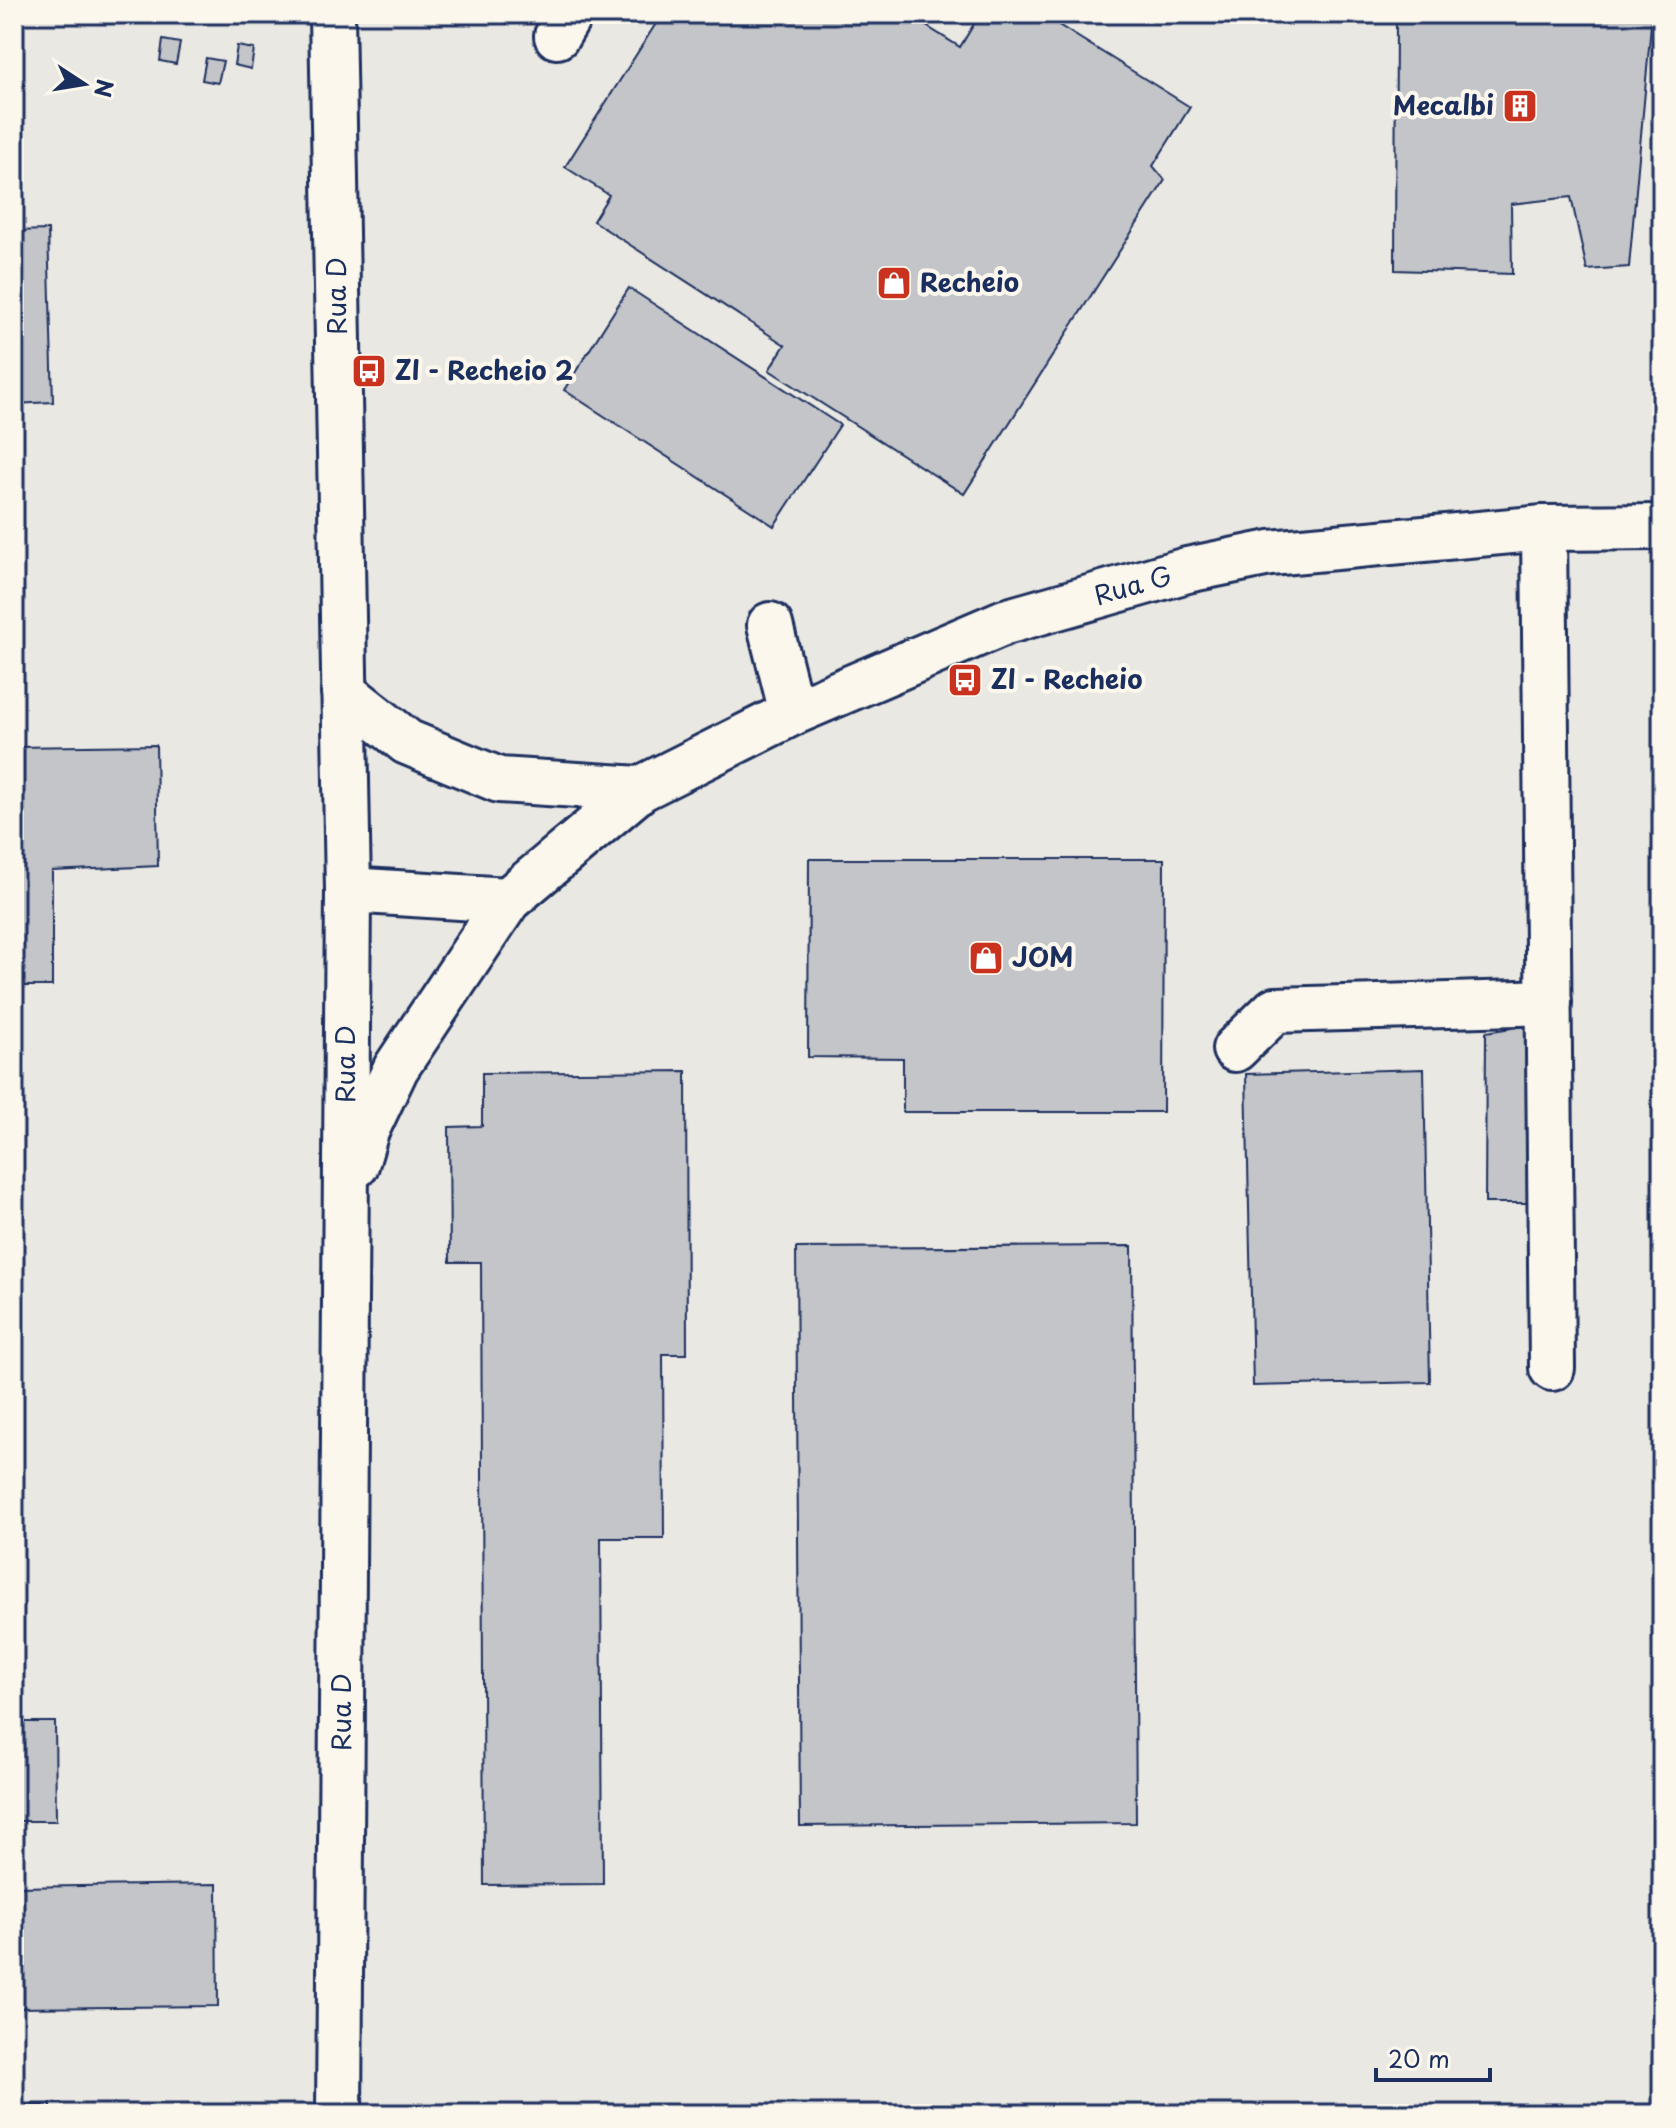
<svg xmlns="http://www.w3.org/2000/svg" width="1676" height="2128" font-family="'Playpen Sans',sans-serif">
<rect width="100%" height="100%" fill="#fbf7ec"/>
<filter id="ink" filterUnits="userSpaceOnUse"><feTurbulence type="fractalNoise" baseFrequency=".0125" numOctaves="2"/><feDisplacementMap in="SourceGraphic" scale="16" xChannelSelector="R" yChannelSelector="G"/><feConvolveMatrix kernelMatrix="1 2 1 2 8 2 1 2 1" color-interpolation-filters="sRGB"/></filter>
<g filter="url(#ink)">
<rect fill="#eae8e2" x="14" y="14" width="1648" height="2100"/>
<g fill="#c3c5c9" stroke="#1b2f5e" stroke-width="2">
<polygon points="662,14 907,14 960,47 980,14 1041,14 1190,107 1153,166 1165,180 964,494 769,370 785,345 593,221 609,195 565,167"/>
<polygon points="1396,14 1652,14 1629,267 1587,270 1571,197 1511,204 1512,274 1395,270"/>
<polygon points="163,40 180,43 176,64 160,61"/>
<polygon points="237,46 254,49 251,69 234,65"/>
<polygon points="206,58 223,61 218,83 202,80"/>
<polygon points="48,230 53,402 14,404 14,231"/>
<polygon points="629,288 840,425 774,526 564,390"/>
<polygon points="156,745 158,866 52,871 52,986 14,986 14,747"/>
<polygon points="809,859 1164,859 1163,1112 903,1112 903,1058 808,1057"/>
<polygon points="1531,1025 1531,1203 1485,1203 1486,1032"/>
<polygon points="1424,1069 1430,1382 1253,1386 1246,1074"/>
<polygon points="686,1071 687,1354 663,1354 664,1538 601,1538 603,1884 484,1885 481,1262 450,1262 449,1127 482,1126 482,1073"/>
<polygon points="1132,1246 1136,1823 800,1826 796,1248"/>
<polygon points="14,1722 55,1722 56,1821 14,1821"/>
<polygon points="217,1884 218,2006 14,2008 14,1887"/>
<rect x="14" y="2105" width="37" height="9"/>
</g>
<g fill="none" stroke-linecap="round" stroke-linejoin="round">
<g stroke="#1b2f5e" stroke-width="50">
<g id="minor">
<polyline points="332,14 348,890 339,2114"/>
<polyline points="557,36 570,14"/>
<polyline points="1544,528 1552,1368"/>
<polyline points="770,625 792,713"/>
<polyline points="344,692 407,742 499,780 640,789"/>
<polyline points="348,890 508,900"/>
<polyline points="1235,1049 1275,1010 1549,1002"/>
<polyline points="356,1165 366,1131 396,1068 508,900 640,789 792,713 1005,622 1187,570 1270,553 1544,528 1662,527"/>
</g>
</g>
<use href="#minor" stroke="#fbf7ec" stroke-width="44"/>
</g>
</g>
<defs>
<g id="building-square" transform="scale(1.8)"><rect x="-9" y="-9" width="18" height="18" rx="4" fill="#c8321e" stroke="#fbf7ec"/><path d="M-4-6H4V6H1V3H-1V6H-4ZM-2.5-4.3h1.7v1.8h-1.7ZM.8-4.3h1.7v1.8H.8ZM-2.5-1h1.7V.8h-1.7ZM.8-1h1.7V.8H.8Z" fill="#fff"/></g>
<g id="shop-square" transform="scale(1.8)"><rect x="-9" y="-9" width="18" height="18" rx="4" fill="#c8321e" stroke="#fbf7ec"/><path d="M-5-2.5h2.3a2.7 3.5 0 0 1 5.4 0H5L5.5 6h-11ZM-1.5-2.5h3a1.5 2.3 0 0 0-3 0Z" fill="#fff"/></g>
<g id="bus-square" transform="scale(1.8)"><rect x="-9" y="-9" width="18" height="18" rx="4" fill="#c8321e" stroke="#fbf7ec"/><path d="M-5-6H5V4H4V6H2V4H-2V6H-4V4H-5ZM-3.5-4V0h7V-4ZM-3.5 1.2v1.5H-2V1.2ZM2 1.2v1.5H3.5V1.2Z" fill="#fff"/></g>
</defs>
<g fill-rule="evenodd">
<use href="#building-square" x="1520" y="106"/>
<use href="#shop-square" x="894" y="283"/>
<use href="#bus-square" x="369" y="371"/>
<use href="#bus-square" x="965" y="680"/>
<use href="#shop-square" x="986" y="958"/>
</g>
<g text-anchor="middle" stroke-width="8" stroke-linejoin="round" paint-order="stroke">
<g font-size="26" font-weight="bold" fill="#1b2f5e" stroke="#fbf7ec" text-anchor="start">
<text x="1494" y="115" text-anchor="end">Mecalbi</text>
<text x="920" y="292">Recheio</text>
<text x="395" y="380">ZI - Recheio 2</text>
<text x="991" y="689">ZI - Recheio</text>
<text x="1012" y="967">JOM</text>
</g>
<g font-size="26" fill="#1b2f5e" stroke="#fbf7ec">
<text transform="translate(337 296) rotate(-91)" y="9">Rua D</text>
<text transform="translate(1133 586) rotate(-16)" y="9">Rua G</text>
<text transform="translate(346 1064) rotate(-90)" y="9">Rua D</text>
<text transform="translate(342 1712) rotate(-90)" y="9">Rua D</text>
</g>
</g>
<rect width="1676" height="2128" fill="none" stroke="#fbf7ec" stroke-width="48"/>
<rect x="24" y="24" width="1628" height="2080" fill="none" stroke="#1b2f5e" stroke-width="3" filter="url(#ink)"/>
<g transform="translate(84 84) rotate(102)" stroke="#fbf7ec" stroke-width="6" paint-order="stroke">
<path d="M0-6L14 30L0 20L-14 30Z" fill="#1b2f5e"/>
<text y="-12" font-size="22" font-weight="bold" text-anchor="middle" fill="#1b2f5e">N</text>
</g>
<path d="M1376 2068v12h114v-12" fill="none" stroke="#1b2f5e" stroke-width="4"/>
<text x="1388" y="2068" font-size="24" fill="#1b2f5e" stroke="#fbf7ec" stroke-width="6" paint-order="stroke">20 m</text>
</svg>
